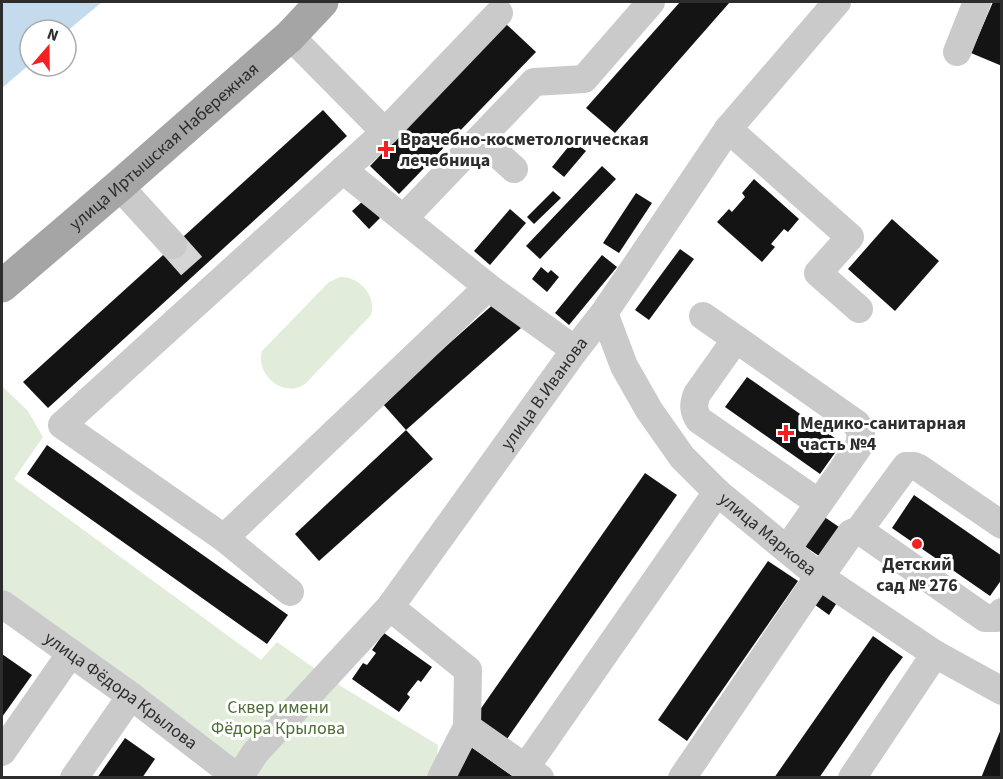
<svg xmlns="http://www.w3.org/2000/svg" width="1003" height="779" font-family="'Source Sans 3',sans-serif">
<rect width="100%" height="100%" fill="#fff"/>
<g fill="#e2ecda">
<path d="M340 277C359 276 377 296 371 315L305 384C283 399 255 374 262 351L329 282Z"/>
<polygon points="2,386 28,411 43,437 14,479 261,660 277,642 334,682 438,745 435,772 442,777 252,777 2,597"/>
</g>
<polygon fill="#c4dbee" points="2,2 102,2 66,32 66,30 30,30 30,64 2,88"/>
<g fill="#141414">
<polygon points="680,2 730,2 615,133 586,108"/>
<polygon points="993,2 1002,2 1002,66 971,53"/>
<polygon points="506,24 536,52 399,194 370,166"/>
<polygon points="323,110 347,136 48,408 23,382"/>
<polygon points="573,141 586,151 564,177 552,167"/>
<polygon points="602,166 616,179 540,259 526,246"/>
<polygon points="754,179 799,219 788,232 784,229 771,244 775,247 762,262 717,222 729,209 732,212 745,197 742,193"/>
<polygon points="553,191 561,198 534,224 527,217"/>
<polygon points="636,193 652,203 619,253 603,243"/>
<polygon points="364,200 380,218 369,229 352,211"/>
<polygon points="510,209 526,223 490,265 474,251"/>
<polygon points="892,219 939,261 895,311 848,269"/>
<polygon points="680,249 694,259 649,320 635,310"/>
<polygon points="602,255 617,267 569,325 555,313"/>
<polygon points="541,267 548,273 551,270 559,277 547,292 532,279"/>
<polygon points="497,301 521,328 406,430 382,403"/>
<polygon points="747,377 842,443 820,474 725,407"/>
<polygon points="406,430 433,459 319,561 295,534"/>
<polygon points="47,445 288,615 267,644 27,474"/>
<polygon points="645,473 677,495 507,739 475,717"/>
<polygon points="914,495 1002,556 1002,579 990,596 892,528"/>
<polygon points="820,514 842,529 822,558 800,543"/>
<polygon points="768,561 798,581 687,741 658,720"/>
<polygon points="820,589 838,601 829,615 811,602"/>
<polygon points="384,633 432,667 421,682 418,680 407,694 410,697 399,712 352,679 363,663 367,665 376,653 372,650"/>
<polygon points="873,636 903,657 891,673 819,778 774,778"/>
<polygon points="2,654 32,675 2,717"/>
<polygon points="1001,729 1002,778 981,778"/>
<polygon points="125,738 155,759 142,778 97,778"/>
<polygon points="471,747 515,778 450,778"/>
</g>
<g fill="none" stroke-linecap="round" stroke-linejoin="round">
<polyline stroke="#d5d5d5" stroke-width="28" stroke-dasharray="28 14" stroke-linecap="butt" points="173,245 197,272"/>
<g stroke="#cacaca" stroke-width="28">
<polyline points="290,36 385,132"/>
<polyline points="957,52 977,2"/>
<polyline points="728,129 850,237 818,273 859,309"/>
<polyline points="481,139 514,169"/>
<polyline points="343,170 488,287 575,350"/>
<polyline points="119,186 173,245"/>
<polyline points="404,218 534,82 584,79 651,2"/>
<path id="s1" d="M604 313 624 366 649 410 682 457 717 492 819 576 935 654 1002 691"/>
<polyline points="703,316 736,339"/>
<polyline points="859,530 985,618 996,618 1002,612"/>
<polyline points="224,538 488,287"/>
<path d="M787 549 859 446 861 434 857 424 736 339 697 394C693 404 693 411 699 420L819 503"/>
<polyline points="820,577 851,533 859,530 906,466 914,466 919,468 1002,525"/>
<polyline points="290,592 224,538 62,425 385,132 499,13"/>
<path id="s2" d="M2 604 131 696 238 778"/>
<polyline points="390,607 468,670 467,727 441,778"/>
<polyline points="467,727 540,778"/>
<polyline points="2,752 71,653"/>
<polyline points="526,767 717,492"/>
<polyline points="74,778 131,696"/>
<path id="s3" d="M239 778 255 753 390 607 575 350 604 313 728 129 837 2"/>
<polyline points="682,778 819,576"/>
<polyline points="852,778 935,654"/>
</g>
<path stroke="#a5a5a5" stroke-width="33" id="s4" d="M2 286 119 186 290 36 322 2"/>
</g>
<g fill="#f42021" stroke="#fff" stroke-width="2">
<path d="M383 140h6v6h6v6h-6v6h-6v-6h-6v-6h6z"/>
<path d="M783 424h6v6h6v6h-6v6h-6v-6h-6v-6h6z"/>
<circle cx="917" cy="544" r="6"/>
</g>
<g text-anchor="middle" stroke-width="6" stroke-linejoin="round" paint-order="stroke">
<g font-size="18" font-weight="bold" fill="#2d2d2d" stroke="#fff" text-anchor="start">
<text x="400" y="145">Врачебно-косметологическая<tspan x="400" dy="21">лечебница</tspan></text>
<text x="800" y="429">Медико-санитарная<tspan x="800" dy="21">часть №4</tspan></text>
<text x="917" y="570" text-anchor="middle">Детский<tspan x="917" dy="21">сад № 276</tspan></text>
</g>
<g font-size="18" fill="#2d2d2d" stroke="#fff">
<text dy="6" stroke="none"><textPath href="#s4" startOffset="214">улица Иртышская Набережная</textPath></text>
<text dy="6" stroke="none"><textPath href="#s3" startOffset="492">улица В.Иванова</textPath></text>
<text dy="6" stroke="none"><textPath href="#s1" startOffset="280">улица Маркова</textPath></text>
<text dy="6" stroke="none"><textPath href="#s2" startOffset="147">улица Фёдора Крылова</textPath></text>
</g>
<g font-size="18" fill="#4d6d37" stroke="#fff">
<text x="278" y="713">Сквер имени<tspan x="278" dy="21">Фёдора Крылова</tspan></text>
</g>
</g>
<rect width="1003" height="779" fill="none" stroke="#2d2d2d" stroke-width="6"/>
<g transform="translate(48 48) rotate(20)"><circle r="28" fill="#ffffff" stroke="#ababab" stroke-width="1.5"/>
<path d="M0-4.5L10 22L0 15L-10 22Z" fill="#f42021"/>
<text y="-9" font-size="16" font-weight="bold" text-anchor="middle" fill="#2d2d2d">N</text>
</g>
</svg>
